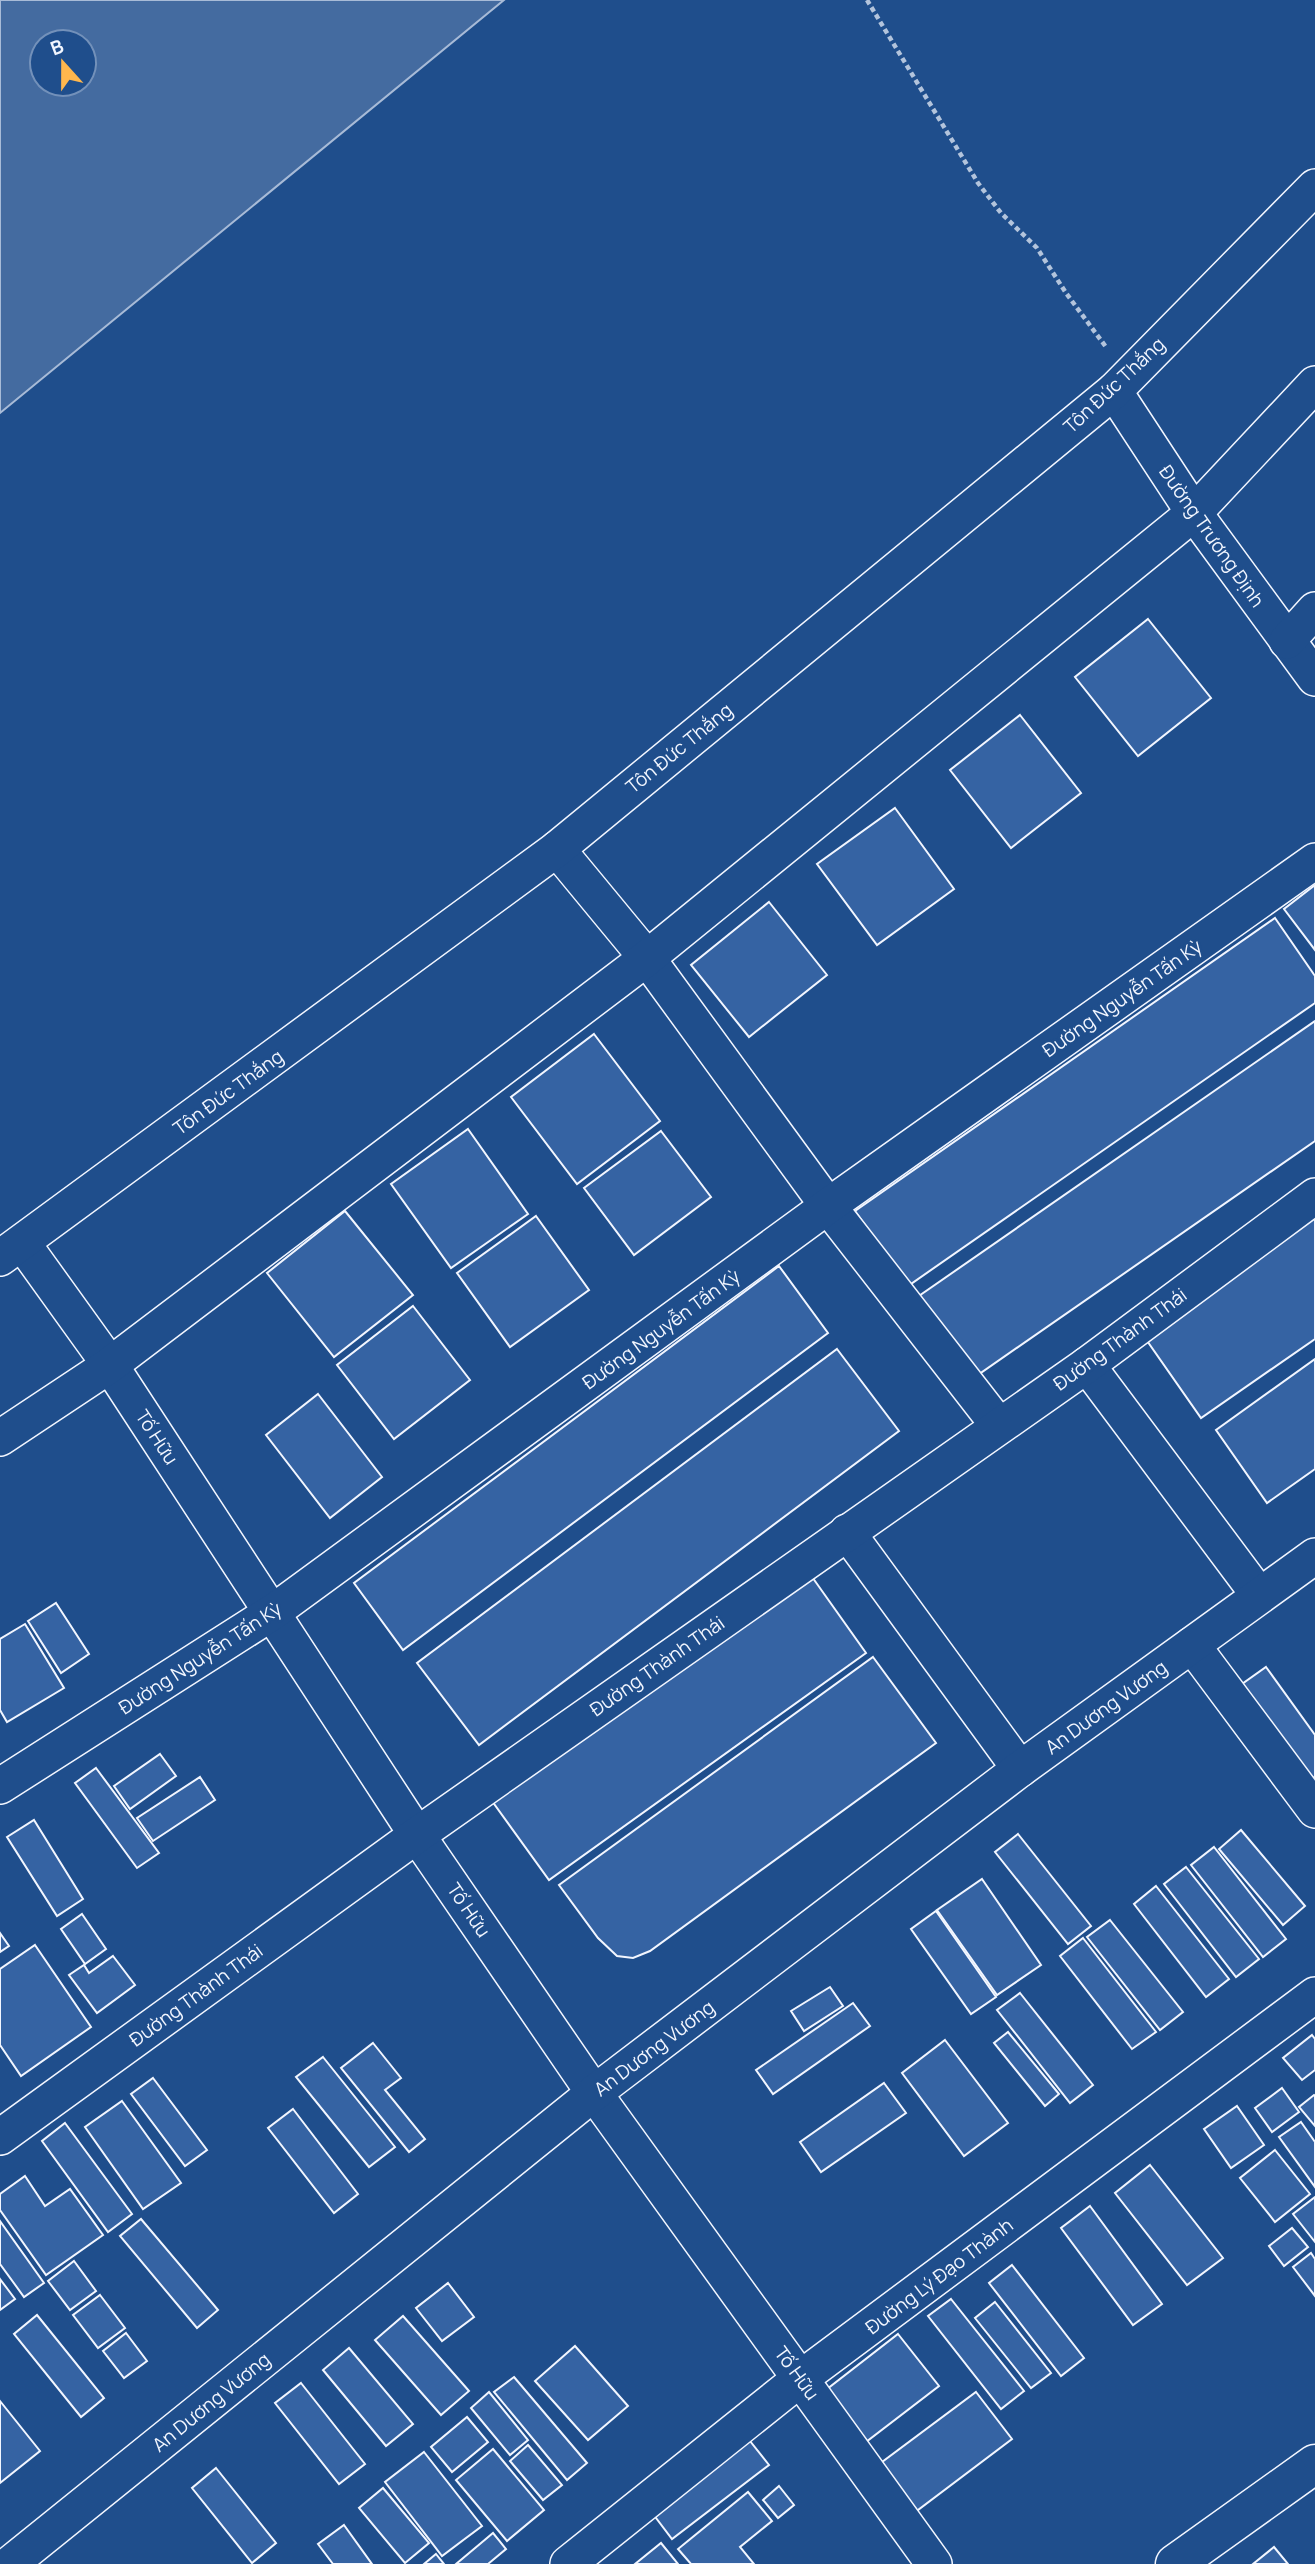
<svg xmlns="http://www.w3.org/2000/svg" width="1315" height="2564" font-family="Manrope,sans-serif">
<rect width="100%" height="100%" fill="#1f4e8c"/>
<path fill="#446ba0" stroke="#a8bbd7" stroke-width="2" fill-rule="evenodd" d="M0 0H504L0 413ZM42 42H84V84H42Z"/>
<g fill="#3563a3" stroke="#f2f6ff" stroke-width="2">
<polygon points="1148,619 1211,698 1138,756 1075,677"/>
<polygon points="1020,715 1081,793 1011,848 950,770"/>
<polygon points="895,808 954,889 877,945 817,864"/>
<polygon points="1315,885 1315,950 1284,909"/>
<polygon points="769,902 827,975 749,1037 691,965"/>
<polygon points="1275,918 1315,976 1315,1003 908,1286 855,1211"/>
<polygon points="1315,1021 1315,1141 972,1379 916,1298"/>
<polygon points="594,1034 660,1121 577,1184 511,1097"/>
<polygon points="468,1129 528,1214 451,1268 391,1184"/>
<polygon points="661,1131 711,1197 634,1255 584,1188"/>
<polygon points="345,1211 413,1295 334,1357 267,1273"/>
<polygon points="536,1216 589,1290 510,1347 457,1273"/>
<polygon points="1315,1216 1315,1339 1201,1418 1143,1335"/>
<polygon points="779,1266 828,1333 403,1650 354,1583"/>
<polygon points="413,1306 470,1380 394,1439 337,1365"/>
<polygon points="837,1349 899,1431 479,1745 417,1663"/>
<polygon points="1315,1359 1315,1469 1267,1503 1216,1430"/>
<polygon points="318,1394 382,1477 330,1518 266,1435"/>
<polygon points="810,1574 866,1653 549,1880 492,1801"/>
<polygon points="56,1603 89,1654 61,1673 28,1621"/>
<polygon points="25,1624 64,1688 7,1722 0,1710 0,1639"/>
<polygon points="873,1657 936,1743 650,1951 633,1958 617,1956 598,1938 559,1885"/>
<polygon points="1266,1667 1315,1735 1315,1777 1311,1779 1242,1684"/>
<polygon points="160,1754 176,1776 130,1809 114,1786"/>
<polygon points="96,1768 159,1853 137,1868 75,1783"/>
<polygon points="200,1777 215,1800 153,1841 137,1818"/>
<polygon points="34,1820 83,1899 57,1916 7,1837"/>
<polygon points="1241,1830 1305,1906 1283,1925 1219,1849"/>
<polygon points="1018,1834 1091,1926 1068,1944 995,1852"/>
<polygon points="1214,1847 1286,1939 1263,1957 1191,1865"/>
<polygon points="1186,1867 1259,1959 1236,1977 1164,1884"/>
<polygon points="982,1879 1041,1965 997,1995 937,1910"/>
<polygon points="1156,1886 1229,1979 1206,1997 1134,1904"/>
<polygon points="936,1911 996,1997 971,2014 911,1929"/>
<polygon points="82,1914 106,1949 85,1964 61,1929"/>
<polygon points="1110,1920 1183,2012 1160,2030 1087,1937"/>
<polygon points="0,1933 9,1946 0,1952"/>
<polygon points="1083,1938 1156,2032 1132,2049 1060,1956"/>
<polygon points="35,1945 91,2027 21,2076 0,2045 0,1969"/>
<polygon points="113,1956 135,1985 97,2013 69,1975 84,1965 89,1973"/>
<polygon points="830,1987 843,2006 804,2031 791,2011"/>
<polygon points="1020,1993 1093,2085 1070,2103 997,2010"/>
<polygon points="853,2003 870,2026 773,2094 756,2070"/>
<polygon points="1008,2032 1059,2094 1045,2106 994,2043"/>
<polygon points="1312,2035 1315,2039 1315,2070 1302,2080 1283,2058"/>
<polygon points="945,2040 1008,2123 964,2156 902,2073"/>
<polygon points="373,2043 401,2078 385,2090 425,2139 409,2152 341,2068"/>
<polygon points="323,2057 395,2147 369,2167 296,2077"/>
<polygon points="153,2078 207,2150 185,2166 131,2094"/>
<polygon points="884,2083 906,2113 821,2172 800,2142"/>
<polygon points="1282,2088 1299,2112 1272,2132 1255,2108"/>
<polygon points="1314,2095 1315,2096 1315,2126 1299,2107"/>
<polygon points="122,2101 181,2183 143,2209 85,2127"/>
<polygon points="1237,2106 1264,2145 1231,2168 1204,2129"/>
<polygon points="293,2109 358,2194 334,2213 268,2128"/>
<polygon points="1301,2122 1315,2142 1315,2187 1279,2137"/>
<polygon points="65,2123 132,2214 108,2232 42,2141"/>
<polygon points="1275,2150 1310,2194 1275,2222 1240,2178"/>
<polygon points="1150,2165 1223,2258 1187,2285 1115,2193"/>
<polygon points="25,2176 45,2206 70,2189 103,2235 46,2275 0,2210 0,2194"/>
<polygon points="1315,2197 1315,2242 1293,2214"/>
<polygon points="1090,2206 1162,2304 1133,2325 1061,2228"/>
<polygon points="141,2219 218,2310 197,2328 120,2236"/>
<polygon points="0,2221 44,2283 24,2297 0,2264"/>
<polygon points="1292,2228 1308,2247 1284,2266 1269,2246"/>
<polygon points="1311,2253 1315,2259 1315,2296 1293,2267"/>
<polygon points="74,2261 96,2291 70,2310 48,2281"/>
<polygon points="1012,2265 1084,2358 1061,2376 989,2283"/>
<polygon points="0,2279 15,2299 0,2310"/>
<polygon points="448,2283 474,2317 442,2341 416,2308"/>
<polygon points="100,2295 125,2328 98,2348 73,2315"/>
<polygon points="951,2299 1024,2391 1001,2409 928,2316"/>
<polygon points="995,2302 1051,2373 1031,2388 975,2318"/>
<polygon points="37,2315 104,2398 81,2417 14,2334"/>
<polygon points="403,2316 469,2391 441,2415 375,2340"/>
<polygon points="126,2333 147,2361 124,2378 103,2351"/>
<polygon points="898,2334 939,2386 862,2445 822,2393"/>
<polygon points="575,2346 628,2406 588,2440 535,2381"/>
<polygon points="349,2348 413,2424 386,2446 323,2370"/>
<polygon points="514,2377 587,2463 567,2480 494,2392"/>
<polygon points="301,2383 365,2464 339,2484 275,2403"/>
<polygon points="489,2392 528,2440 510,2455 471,2408"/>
<polygon points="976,2392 1012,2439 906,2519 870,2471"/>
<polygon points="0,2401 40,2451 0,2483"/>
<polygon points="467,2417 488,2442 452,2472 431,2447"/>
<polygon points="746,2436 769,2465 672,2539 650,2510"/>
<polygon points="528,2445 562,2485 543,2500 510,2461"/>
<polygon points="493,2449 544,2510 507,2541 456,2480"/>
<polygon points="424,2452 482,2526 442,2556 385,2482"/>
<polygon points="216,2468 276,2543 252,2563 192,2488"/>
<polygon points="779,2486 794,2505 778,2518 763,2500"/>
<polygon points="383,2488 429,2543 405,2563 359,2508"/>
<polygon points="748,2492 772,2521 740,2547 754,2564 691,2564 678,2549"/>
<polygon points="344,2525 372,2564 333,2564 318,2544"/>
<polygon points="493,2533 506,2549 488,2564 456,2564"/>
<polygon points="661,2543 678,2564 635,2564"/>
<polygon points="1274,2547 1288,2564 1253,2564"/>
<polygon points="436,2554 444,2564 424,2564"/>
</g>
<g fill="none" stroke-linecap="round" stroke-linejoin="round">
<g stroke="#f2f6ff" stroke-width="38">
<g id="street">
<polyline points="1114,391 1194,513 1315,678"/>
<polyline points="1287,641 1315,610"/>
<polyline points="557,849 647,958 828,1206 999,1426"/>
<polyline points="23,1244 110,1365 417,1835 594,2093 934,2564"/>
<polyline points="0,1258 557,849 1114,391 1315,187"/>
<polyline points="1087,1365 1259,1595"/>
<polyline points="0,1438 110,1365 647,958 1194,513 1315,384"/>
<polyline points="847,1532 1020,1769"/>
<polyline points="1192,1645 1315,1810"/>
<polyline points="0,1786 273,1612 828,1206 1315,861"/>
<polyline points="0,2137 417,1835 1087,1365 1315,1196"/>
<polyline points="10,2564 594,2093 1020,1769 1315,1556"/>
<polyline points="568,2564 801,2378 1315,1995"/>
</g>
</g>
<g stroke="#f2f6ff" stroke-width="41">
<polyline id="secondary" points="1175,2564 1315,2464"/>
</g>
<polyline stroke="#b3c4dc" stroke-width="4.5" stroke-dasharray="5 3.5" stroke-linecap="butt" points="867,0 978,183 1001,213 1037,248 1066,293 1106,347"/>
<use href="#street" stroke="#1f4e8c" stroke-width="35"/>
<use href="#secondary" stroke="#1f4e8c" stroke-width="38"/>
</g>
<g text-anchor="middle" stroke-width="5" stroke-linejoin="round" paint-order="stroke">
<g font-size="19" fill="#f2f6ff" stroke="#1f4e8c">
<text transform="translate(1114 385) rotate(-43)" y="7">Tôn Đức Thắng</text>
<text transform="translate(1212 536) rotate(55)" y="7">Đường Trương Định</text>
<text transform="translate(679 748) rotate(-39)" y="7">Tôn Đức Thắng</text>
<text transform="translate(1122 998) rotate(-35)" y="7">Đường Nguyễn Tấn Kỳ</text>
<text transform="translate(228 1092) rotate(-36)" y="7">Tôn Đức Thắng</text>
<text transform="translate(661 1329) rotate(-36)" y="7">Đường Nguyễn Tấn Kỳ</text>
<text transform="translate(1120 1339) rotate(-36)" y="7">Đường Thành Thái</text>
<text transform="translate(157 1437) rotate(57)" y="7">Tố Hữu</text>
<text transform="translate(200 1658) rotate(-33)" y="7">Đường Nguyễn Tấn Kỳ</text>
<text transform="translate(657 1666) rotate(-35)" y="7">Đường Thành Thái</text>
<text transform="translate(1106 1707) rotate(-36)" y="7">An Dương Vương</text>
<text transform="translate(469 1910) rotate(56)" y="7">Tố Hữu</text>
<text transform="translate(196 1995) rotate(-36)" y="7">Đường Thành Thái</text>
<text transform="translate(654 2048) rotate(-37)" y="7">An Dương Vương</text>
<text transform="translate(939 2276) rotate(-37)" y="7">Đường Lý Đạo Thành</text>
<text transform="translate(797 2373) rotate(54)" y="7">Tố Hữu</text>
<text transform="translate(211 2402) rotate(-39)" y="7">An Dương Vương</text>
</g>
</g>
<g transform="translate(63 63) rotate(339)"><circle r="33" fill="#1f4e8c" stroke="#7391ba" stroke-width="2"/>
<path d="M0-5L12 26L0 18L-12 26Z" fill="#ffb74d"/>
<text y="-10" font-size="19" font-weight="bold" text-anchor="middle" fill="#f2f6ff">B</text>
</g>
</svg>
